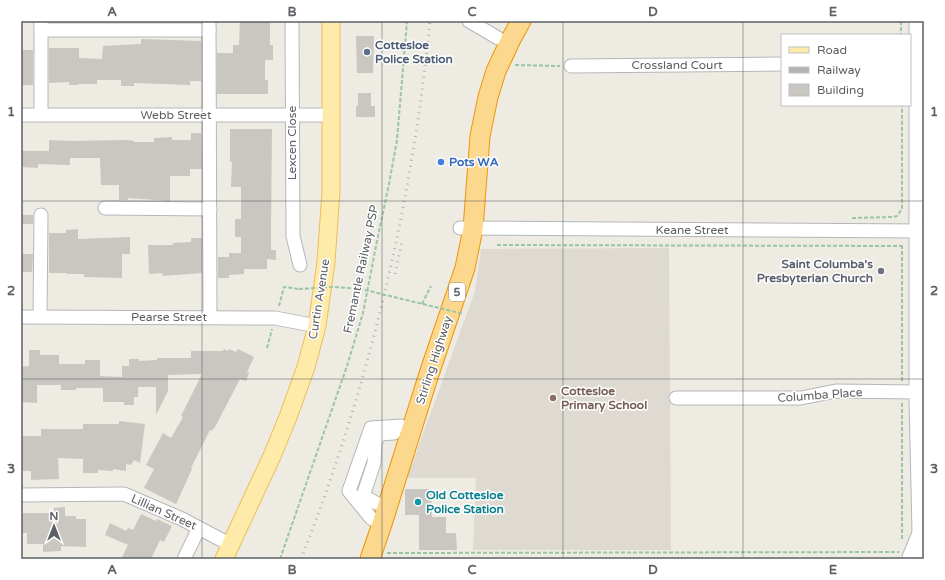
<svg xmlns="http://www.w3.org/2000/svg" width="945" height="580" font-family="'Varela Round',sans-serif">
<rect width="100%" height="100%" fill="#eeebe3"/>
<polygon fill="#dedad1" points="669,248 671,550 473,550 476,478 407,478 475,291 481,249"/>
<g fill="#cac6c1">
<polygon points="240,21 270,21 270,45 273,45 273,60 265,60 265,80 268,80 268,94 217,94 217,53 233,53 233,45 239,45"/>
<polygon points="356,36 374,36 373,73 357,73"/>
<polygon points="141,39 201,41 201,81 190,81 190,85 134,83 134,86 121,86 121,80 97,80 97,84 78,84 78,85 69,85 69,82 49,83 49,48 79,48 79,58 102,59 103,46 141,44"/>
<rect x="21" y="50" width="12" height="35"/>
<polygon points="358,93 371,93 371,106 375,106 375,117 356,117 356,106 358,106"/>
<polygon points="230,129 272,129 271,229 271,250 276,250 276,260 267,259 267,269 244,269 244,274 229,275 229,278 218,278 218,257 229,257 229,253 241,253 241,237 235,237 235,219 241,219 241,187 231,187 232,162 230,162"/>
<polygon points="191,133 201,133 202,169 190,169 190,176 170,176 170,201 128,198 128,200 119,200 119,185 101,185 100,158 70,158 70,165 38,164 38,168 21,167 21,151 49,151 49,140 70,141 126,140 134,141 134,142 154,142 154,138 172,137 172,140 191,140"/>
<rect x="21" y="215" width="12" height="9"/>
<polygon points="78,229 78,239 130,237 130,254 122,254 122,278 84,277 84,274 66,274 66,273 49,273 49,233 66,233 66,230"/>
<polygon points="191,238 202,238 202,273 163,276 162,273 149,274 148,245 173,245 173,243 191,242"/>
<polygon points="21,254 33,254 32,272 21,272"/>
<polygon points="224,349 228,351 229,349 236,352 238,349 254,357 247,372 249,373 246,381 240,379 214,429 213,429 212,431 210,430 191,468 192,469 176,504 144,488 154,469 146,465 163,433 171,438 183,417 181,416 202,374 168,375 168,391 156,415 156,387 138,387 138,397 134,397 134,405 124,405 124,402 103,402 103,388 76,388 76,390 61,390 61,385 37,385 37,403 21,402 21,367 29,366 29,350 40,350 40,355 59,355 59,364 85,364 85,360 100,360 100,376 122,377 122,366 129,366 129,359 139,359 139,361 157,360 157,358 191,358 191,351 223,351"/>
<polygon points="119,421 145,424 140,463 134,460 131,465 126,464 126,471 113,469 113,471 98,470 98,473 83,473 83,459 58,458 59,479 31,480 31,471 21,471 21,436 41,436 41,429 83,429 83,424 119,424"/>
<polygon points="405,489 431,489 432,517 446,517 446,533 456,533 457,550 419,550 419,515 405,515"/>
<polygon points="65,507 65,516 76,516 76,519 86,519 86,547 61,546 61,551 43,552 43,544 27,544 27,533 21,533 21,513 54,513 54,508"/>
<polygon points="141,514 156,521 157,519 172,526 164,542 160,540 151,559 121,559 128,545 105,535 110,523 126,531 128,528 133,530"/>
</g>
<g fill="none" stroke-linecap="round" stroke-linejoin="round">
<g stroke="#b4b7ba" stroke-width="15">
<g id="minor">
<polyline points="209,21 210,317"/>
<polyline points="292,21 293,236 300,265"/>
<polyline points="469,21 498,38"/>
<polyline points="916,21 916,399 919,532 922,558"/>
<polyline points="41,30 209,30"/>
<polyline points="571,66 782,64"/>
<polyline points="21,115 331,115"/>
<polyline points="41,115 41,21"/>
<polyline points="105,208 210,209"/>
<polyline points="460,228 924,231"/>
<polyline points="21,317 275,318 317,326"/>
<polyline points="40,317 41,215"/>
<polyline points="676,398 801,398 836,391 917,392"/>
<polyline points="21,495 124,494 182,519 231,545"/>
<polyline points="376,503 363,496 374,463 375,442 380,434 394,433"/>
<polyline points="382,524 371,518 349,491 371,428 401,426"/>
<polyline points="909,557 919,533"/>
<polyline points="184,559 199,528"/>
</g>
</g>
<g stroke="#efbd5b" stroke-width="19">
<polyline id="major" points="224,559 272,456 288,417 306,367 317,326 326,262 331,192 331,21"/>
</g>
<g stroke="#ee9604" stroke-width="21">
<polyline id="highway" points="370,559 382,524 429,374 465,268 473,229 480,136 488,97 496,71 511,39 521,21"/>
</g>
<g stroke="#99c6a4" stroke-width="2" stroke-dasharray="4 2" stroke-linecap="butt">
<polyline points="901,21 901,35"/>
<polyline points="515,65 560,66"/>
<polyline points="852,218 893,217 897,216 902,209 902,105"/>
<polyline points="497,245 903,246"/>
<polyline points="422,304 431,286"/>
<polyline points="279,306 284,287 299,289"/>
<polyline points="267,348 272,329"/>
<polyline points="902,381 902,246"/>
<polyline points="902,403 902,541"/>
<polyline points="387,553 899,552"/>
<polyline points="280,559 347,366 363,313 377,241 389,184 397,140 407,21"/>
</g>
<use href="#minor" stroke="#fff" stroke-width="13"/>
<use href="#major" stroke="#feeba9" stroke-width="17"/>
<use href="#highway" stroke="#fbd88d" stroke-width="19"/>
<g stroke="#b2b3b4" stroke-width="3" stroke-dasharray="1 5" stroke-linecap="butt">
<polyline points="395,274 402,242"/>
<path d="M301 559C369 387 412 205 430 21"/>
</g>
<polyline stroke="#99c6a4" stroke-width="2" stroke-dasharray="4 2" stroke-linecap="butt" points="299,289 335,287 361,289 464,314"/>
</g>
<path fill="none" stroke="#5c6064" stroke-width="1" stroke-opacity="0.55" d="M202 21V559M382 21V559M563 21V559M743 21V559M21 201H924M21 379H924"/>
<circle fill="#5c6f8a" stroke="#fff" stroke-width="1.5" cx="367" cy="52" r="4"/>
<circle fill="#3f7fe0" stroke="#fff" stroke-width="1.5" cx="441" cy="162" r="4"/>
<circle fill="#6b7280" stroke="#fff" stroke-width="1.5" cx="881" cy="271" r="4"/>
<circle fill="#8d6e63" stroke="#fff" stroke-width="1.5" cx="553" cy="398" r="4"/>
<circle fill="#0f9aa8" stroke="#fff" stroke-width="1.5" cx="418" cy="502" r="4"/>
<g text-anchor="middle" stroke-width="3" stroke-linejoin="round" paint-order="stroke">
<rect fill="#fff" stroke="#8d9092" stroke-width="1" x="449" y="283" width="16" height="18" rx="3"/>
<g font-size="11" font-weight="bold" fill="#5c6064">
<text x="457" y="296">5</text>
</g>
<g font-size="12" font-weight="bold" fill="#4e5e75" stroke="#fff" text-anchor="start">
<text x="375" y="49">Cottesloe<tspan x="375" dy="14">Police Station</tspan></text>
</g>
<g font-size="12" fill="#5c6064" stroke="#fff">
<text x="677" y="69">Crossland Court</text>
<text x="176" y="119">Webb Street</text>
<text transform="translate(292 143) rotate(-90)" y="4">Lexcen Close</text>
<text x="692" y="234">Keane Street</text>
<text transform="translate(361 269) rotate(-78)" y="4">Fremantle Railway PSP</text>
<text transform="translate(319 299) rotate(-81)" y="4">Curtin Avenue</text>
<text x="169" y="321">Pearse Street</text>
<text transform="translate(434 360) rotate(-72)" y="4">Stirling Highway</text>
<text transform="translate(820 395) rotate(-4)" y="4">Columba Place</text>
<text transform="translate(164 512) rotate(24)" y="4">Lillian Street</text>
</g>
<g font-size="12" font-weight="bold" fill="#366cbe" stroke="#fff" text-anchor="start">
<text x="449" y="166">Pots WA</text>
</g>
<g font-size="12" font-weight="bold" fill="#5b616d" stroke="#fff" text-anchor="end">
<text x="873" y="268">Saint Columba's<tspan x="873" dy="14">Presbyterian Church</tspan></text>
</g>
<g font-size="12" font-weight="bold" fill="#785e54" stroke="#fff" text-anchor="start">
<text x="561" y="395">Cottesloe<tspan x="561" dy="14">Primary School</tspan></text>
</g>
<g font-size="12" font-weight="bold" fill="#0d838f" stroke="#fff" text-anchor="start">
<text x="426" y="499">Old Cottesloe<tspan x="426" dy="14">Police Station</tspan></text>
</g>
</g>
<rect width="945" height="580" fill="none" stroke="#ffffff" stroke-width="44"/>
<rect x="781" y="34" width="130" height="72" fill="#ffffff" stroke="#bebfc1"/>
<rect x="789" y="47" width="20" height="6" fill="#feeba9" stroke="#bebfc1"/>
<text x="817" y="54" font-size="12" fill="#5c6064">Road</text>
<rect x="789" y="67" width="20" height="6" fill="#b2b3b4" stroke="#bebfc1"/>
<text x="817" y="74" font-size="12" fill="#5c6064">Railway</text>
<rect x="789" y="84" width="20" height="12" fill="#cac6c1" stroke="#bebfc1"/>
<text x="817" y="94" font-size="12" fill="#5c6064">Building</text>
<g transform="translate(54 526)" stroke="#ffffff" stroke-width="3" paint-order="stroke">
<path d="M0-3L7 15L0 10L-7 15Z" fill="#5c6064"/>
<text y="-6" font-size="11" font-weight="bold" text-anchor="middle" fill="#5c6064">N</text>
</g>
<rect x="22" y="22" width="901" height="536" fill="none" stroke="#5c6064" stroke-width="1.5"/>
<g font-size="13" text-anchor="middle" font-weight="bold" fill="#5c6064">
<text x="112" y="16">A</text>
<text x="292" y="16">B</text>
<text x="472" y="16">C</text>
<text x="653" y="16">D</text>
<text x="833" y="16">E</text>
<text x="11" y="116">1</text>
<text x="934" y="116">1</text>
<text x="11" y="295">2</text>
<text x="934" y="295">2</text>
<text x="11" y="473">3</text>
<text x="934" y="473">3</text>
<text x="112" y="574">A</text>
<text x="292" y="574">B</text>
<text x="472" y="574">C</text>
<text x="653" y="574">D</text>
<text x="833" y="574">E</text>
</g>
</svg>
